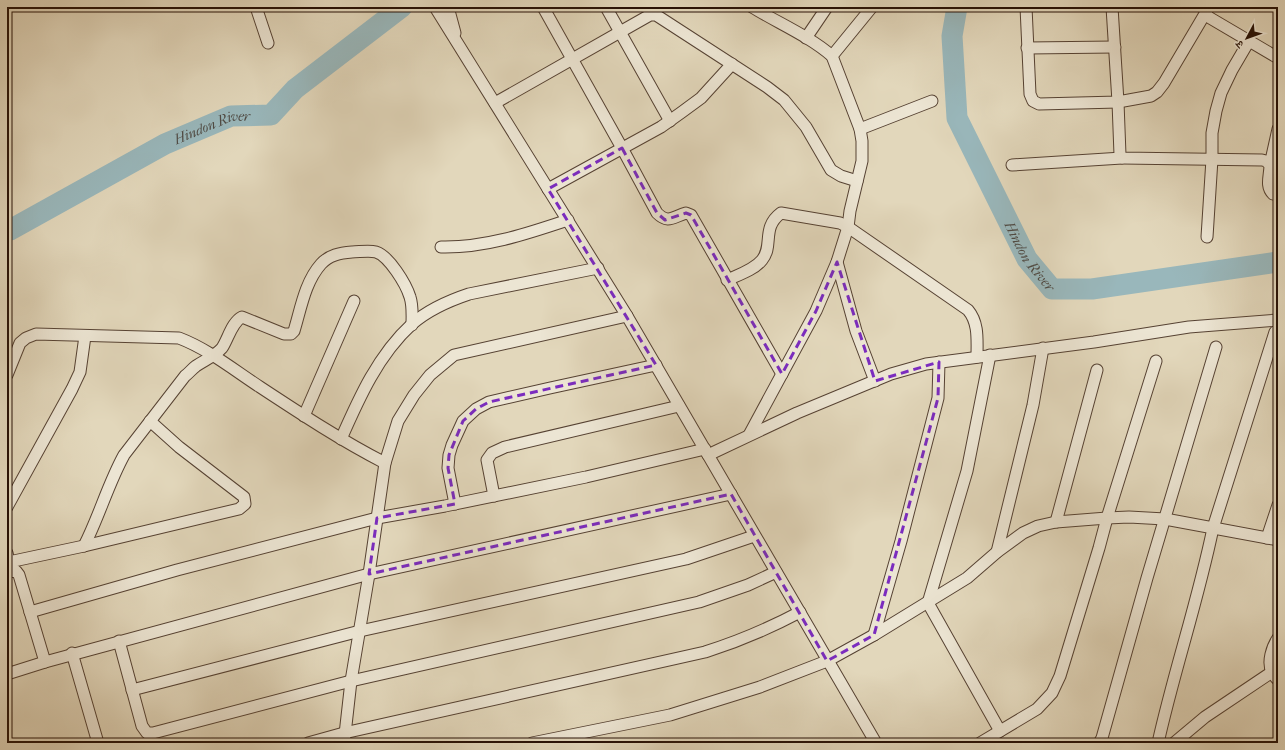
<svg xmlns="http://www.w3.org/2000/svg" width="1285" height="750" font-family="'IM FELL French Canon','Noto Serif Devanagari',serif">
<rect width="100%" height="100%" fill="#e2d7bb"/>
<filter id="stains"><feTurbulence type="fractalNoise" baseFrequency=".005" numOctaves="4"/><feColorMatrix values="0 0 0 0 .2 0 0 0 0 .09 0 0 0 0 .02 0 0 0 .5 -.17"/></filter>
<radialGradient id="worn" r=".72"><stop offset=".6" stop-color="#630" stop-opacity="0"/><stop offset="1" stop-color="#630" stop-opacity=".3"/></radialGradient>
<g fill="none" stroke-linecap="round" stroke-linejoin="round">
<g stroke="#99b7bb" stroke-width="21">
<path id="s1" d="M957 7 952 36 957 118 1027 259 1052 289H1092L1278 262"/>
<path id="s2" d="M7 231 10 230 165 144 231 116 271 115 295 89 402 7"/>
</g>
<g stroke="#564233" stroke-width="13">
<g id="minor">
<polyline points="256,7 268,43"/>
<polyline points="435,7 627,316 876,743"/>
<polyline points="448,7 455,33"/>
<path d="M543 7 622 148 657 213C668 224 673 217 686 213L691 215 782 374"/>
<polyline points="606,7 670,121"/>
<polyline points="1026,7 1030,94 1033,101 1039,104 1118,102 1151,96 1157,92 1164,83 1209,7"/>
<path d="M1112 7 1118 102 1120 155 1122 158 1262 160 1266 161 1270 165C1270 176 1265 186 1273 194L1278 195"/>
<polyline points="1205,15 1278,58"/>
<polyline points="806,38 827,7"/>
<polyline points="1027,48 1115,47"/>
<polyline points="832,56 872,7"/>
<polyline points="495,103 650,15 656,15 767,87 784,100 806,127 831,170 841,176 857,181"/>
<polyline points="860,129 932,101"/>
<polyline points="1012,165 1122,158"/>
<polyline points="1270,165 1278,129"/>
<polyline points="548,189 661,127 682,112 701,98 732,64"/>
<polyline points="1207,237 1212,159 1212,133 1216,111 1221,93 1232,70 1249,41"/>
<path d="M441 247C485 248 526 234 568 220"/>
<polyline points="837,262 856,331 875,381"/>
<path d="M727 280C738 275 754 270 762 260 774 245 761 228 781 213L840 223 848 227 968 310C979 323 977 340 977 357"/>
<polyline points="990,355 967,471 928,603 1000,731"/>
<path d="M7 375 20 343 26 338 36 334 179 338C208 349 234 370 260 387 301 414 342 441 385 463"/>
<polyline points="304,416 354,301"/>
<path d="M749 435 816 311 837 262 848 227 850 211 862 161V141L860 129 832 56C809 36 778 23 752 7"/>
<path d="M341 439C359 398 378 355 412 324 428 310 448 301 469 294L598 268"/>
<polyline points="708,455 797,413 891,374 926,364 1094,342 1189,327 1278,320"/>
<polyline points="494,496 487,460 492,453 505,447 679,406"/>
<polyline points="455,504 448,468 449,455 452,445 463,421 476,409 489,402 550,388 656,365"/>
<polyline points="7,507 72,389 80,372 85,336"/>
<polyline points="1056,522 1097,370"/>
<polyline points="1267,538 1278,505"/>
<path d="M84 546C99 517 108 484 124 455L185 376C189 373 192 369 196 366 205 360 215 356 222 348 228 339 232 322 242 317L284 334H291L294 331C301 308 305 282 321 264 329 255 340 253 352 252 359 252 369 250 376 252 389 256 406 284 410 297 413 306 412 316 412 325"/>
<polyline points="997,552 1033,405 1043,348"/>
<polyline points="7,553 11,570"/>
<polyline points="9,562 84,546 239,509 245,504 244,497 179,447 150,421"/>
<polyline points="7,572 16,571 19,575 45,662 369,574 731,494"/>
<polyline points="30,612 177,570 377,518 445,506 586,477 705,449"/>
<polyline points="874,635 901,541 938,398 939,362"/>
<path d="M1278 638C1272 647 1267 662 1272 672 1273 675 1276 678 1278 680"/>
<polyline points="119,641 142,726 147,733 153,733 351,681 699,602 748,585 776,572"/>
<polyline points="72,653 98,743"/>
<polyline points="7,674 45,662"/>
<polyline points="132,690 360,631 686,559 754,536"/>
<path d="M308 743 344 733 509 696 705 652C740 641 768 629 800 612"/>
<polyline points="344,743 351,681 369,574 385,463 398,421 414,395 430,375 454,355 627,316"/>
<polyline points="532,743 670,715 760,687 827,661 874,635 967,578 997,552 1023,533 1038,526 1056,522 1107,518 1129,517 1165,519 1278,540"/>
<polyline points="980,743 1037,709 1052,693 1060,676 1099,548 1107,518 1156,361"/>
<polyline points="1099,743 1102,738 1147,578 1216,347"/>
<path d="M1158 743C1174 671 1198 601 1213 528L1275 332"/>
<polyline points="1174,743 1205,717 1272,672"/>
</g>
</g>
<use href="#minor" stroke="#ece5d3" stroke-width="11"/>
</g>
<path fill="none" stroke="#7b2cbf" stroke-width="3" stroke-dasharray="8 5" stroke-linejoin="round" d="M622 148 657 213 665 220 686 213 691 215 782 374 816 311 837 262 875 381 939 362 938 398 874 635 827 661 731 494 369 574 377 518 455 504 448 468 449 455 463 421 476 409 489 402 656 365 548 189Z"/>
<g text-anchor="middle" stroke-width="3" stroke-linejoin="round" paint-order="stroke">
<g font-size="14" font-style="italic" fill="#4f4b45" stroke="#ece5d3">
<text dy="5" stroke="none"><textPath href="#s2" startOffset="231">Hindon River</textPath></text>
<text dy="5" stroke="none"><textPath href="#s1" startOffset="268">Hindon River</textPath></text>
</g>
</g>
<rect width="1285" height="750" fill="none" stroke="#e2d7bb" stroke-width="24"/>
<rect x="8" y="8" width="1269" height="734" fill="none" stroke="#271106" stroke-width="2"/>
<rect x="12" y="12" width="1261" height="726" fill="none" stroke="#271106"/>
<g transform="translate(1247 38) rotate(229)" stroke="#ece5d3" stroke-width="3" paint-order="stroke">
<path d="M0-3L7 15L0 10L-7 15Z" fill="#271106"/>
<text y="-6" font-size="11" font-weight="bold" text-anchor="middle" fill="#271106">उ</text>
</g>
<rect width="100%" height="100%" filter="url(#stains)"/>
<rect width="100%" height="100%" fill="url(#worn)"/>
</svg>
